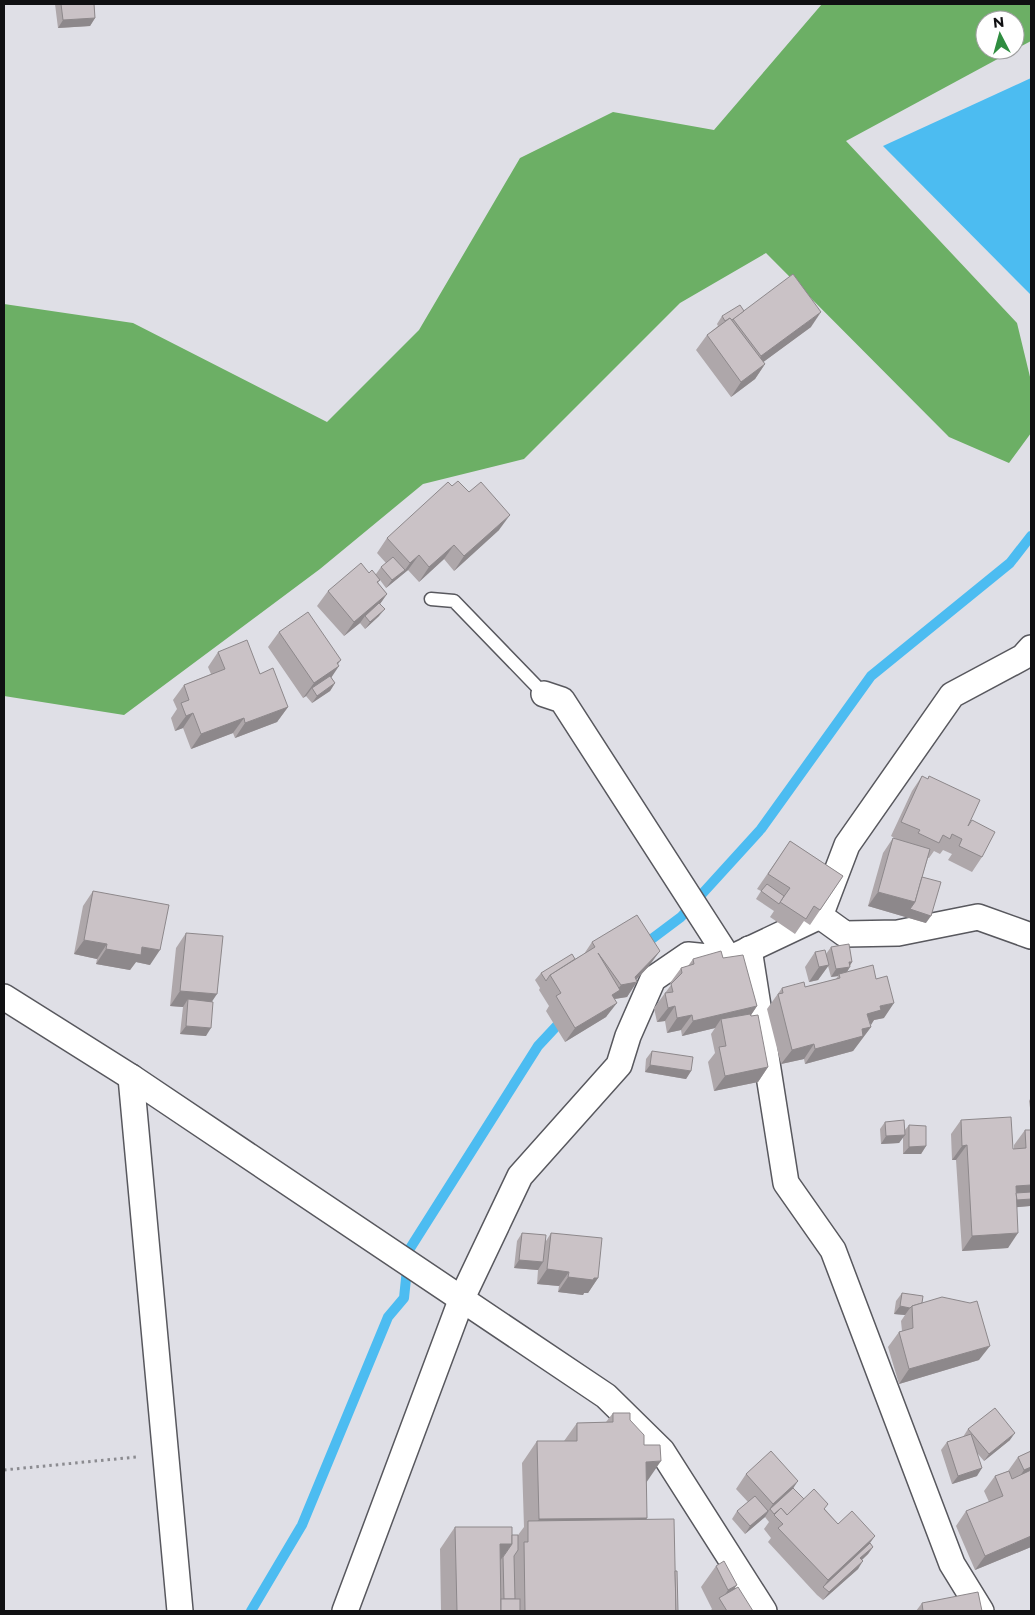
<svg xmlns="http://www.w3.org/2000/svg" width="1035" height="1615" font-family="Montserrat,sans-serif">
<rect width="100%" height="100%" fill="#dfdfe6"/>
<path fill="#6caf65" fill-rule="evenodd" d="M822 4H1031V41L846 141 1017 323 1031 381V433L1009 463 949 437 766 253 680 303 524 459 423 484 320 569 124 715 4 696V304L133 323 327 422 419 330 520 158 613 112 714 130ZM985 20H1015V50H985Z"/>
<polygon fill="#4cbcf1" points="1031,78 1031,295 883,146"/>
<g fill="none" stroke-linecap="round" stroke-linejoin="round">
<g stroke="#4cbcf1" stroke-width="10">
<polyline points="641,947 681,917 761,829 871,676 1010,563 1031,536"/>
<polyline points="251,1611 302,1525 388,1317 404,1298 409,1250 538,1046 564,1018"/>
</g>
<g stroke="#58585e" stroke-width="15">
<polyline id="service" points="431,599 454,601 544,694"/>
</g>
<g stroke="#58585e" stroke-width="28">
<g id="minor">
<polyline points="544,694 562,700 729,959"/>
<polyline points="820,916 845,934 898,933 978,917 1031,936"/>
<polyline points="749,949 786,1183 833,1250 952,1564 981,1611"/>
<polyline points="4,997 131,1077 606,1396 662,1451 764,1611"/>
<polyline points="131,1077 180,1611"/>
<polyline points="345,1611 462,1298 520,1176 619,1065 628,1036 653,979 688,955 729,959 820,916 847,845 952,695 1023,657 1031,648"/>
</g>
</g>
<polyline stroke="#8b8b90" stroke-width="3" stroke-dasharray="2.5 4" stroke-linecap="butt" points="4,1470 136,1457"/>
<use href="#service" stroke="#fff" stroke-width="12"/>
<use href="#minor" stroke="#fff" stroke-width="25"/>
</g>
<g fill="#aea7aa">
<polygon points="55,4 94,4 95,18 90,26 58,28"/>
<polygon points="744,311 811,327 763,362 765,364 755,379 731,397 696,350 707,335 718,326 717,324 722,316"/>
<polygon points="452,486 499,530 454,571 444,559 419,582 408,570 386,588 380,580 378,583 387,594 380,604 379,616 365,629 360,623 344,636 317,606 328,591 369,573 376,574 381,567 386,563 377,553 387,538"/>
<polygon points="279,632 338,665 331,677 335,683 330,691 312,703 306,696 303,698 268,647"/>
<polygon points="218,652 260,674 288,707 277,722 235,738 233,733 191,749 183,728 175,731 171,718 177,709 173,700 184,685 211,674 208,667"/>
<polygon points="922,776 968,826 982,857 972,872 948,860 952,854 943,850 940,854 934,851 929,858 928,858 922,877 926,923 868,906 883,853 893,838 898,840 891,836 912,791"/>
<polygon points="790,841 843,876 810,925 804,921 795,934 770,917 774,911 756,899 761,891 757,889"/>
<polygon points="93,891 150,965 136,962 130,970 96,964 97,959 74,954 83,906"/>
<polygon points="186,933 212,1002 206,1036 180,1034 183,1007 170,1006 176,948"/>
<polygon points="592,942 649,966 636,980 627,997 615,999 606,1017 565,1042 546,1011 549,1006 539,990 540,988 535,980 541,973 575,959 584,954"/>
<polygon points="831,947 852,962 847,972 884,1018 874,1020 870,1025 871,1027 853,1051 805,1064 804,1059 781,1064 767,1009 782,988 805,987 836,979 838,976 831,977 828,966 818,980 809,982 805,967 815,952 826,954"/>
<polygon points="723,958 757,1006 751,1015 768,1067 758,1082 714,1091 708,1062 715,1053 711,1034 715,1028 682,1036 681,1030 667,1033 665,1021 657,1022 654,1008 671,985 670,983 681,968 688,966 693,959"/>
<polygon points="652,1051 691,1071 686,1079 645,1072 646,1059"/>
<polygon points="1031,1097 1031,1107 1030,1108 1029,1101"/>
<polygon points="961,1120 1013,1149 1014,1149 1014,1145 1025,1130 1031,1130 1031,1204 1030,1206 1017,1207 1008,1248 962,1251 956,1160 952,1160 951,1134"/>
<polygon points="885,1122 904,1131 909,1125 926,1146 921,1154 903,1154 903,1137 899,1143 881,1144 880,1129"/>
<polygon points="522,1233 546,1241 551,1233 598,1278 588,1293 584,1293 583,1295 558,1292 559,1286 537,1284 538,1270 514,1268 517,1241"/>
<polygon points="902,1293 922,1303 979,1360 899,1384 888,1347 899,1332 902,1331 901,1321 905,1315 894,1314 896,1301"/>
<polygon points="613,1413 630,1420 644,1445 646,1481 646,1519 675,1571 678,1611 441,1611 440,1549 455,1527 512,1535 518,1535 524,1527 522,1463 537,1441 564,1441 577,1423 606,1422"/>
<polygon points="968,1429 1010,1440 984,1461 978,1454 977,1476 952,1484 941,1450 947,1442 963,1437"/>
<polygon points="1031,1451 1031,1547 975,1570 956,1526 966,1511 989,1502 984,1491 995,1476 1008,1471 1018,1457"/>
<polygon points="746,1474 793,1488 804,1499 825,1509 838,1524 870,1543 873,1547 868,1554 862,1560 858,1569 823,1600 817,1595 768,1542 771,1538 764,1529 769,1522 765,1517 745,1534 732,1519 737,1511 748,1502 736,1489"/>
<polygon points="716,1566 735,1589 753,1611 710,1611 712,1609 701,1587"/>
<polygon points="922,1603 982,1611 916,1611"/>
</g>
<g fill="#8d888b">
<polygon points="95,18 90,26 58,28 63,20"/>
<polygon points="821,312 811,327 751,371 761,356"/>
<polygon points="765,364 755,379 731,397 741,382"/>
<polygon points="510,515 499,530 454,571 464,556"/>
<polygon points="454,545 444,559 419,582 429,567"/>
<polygon points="419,555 408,570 386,588 392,580 405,570 410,563"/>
<polygon points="387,594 377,608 365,616 360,623 344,636 354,622"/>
<polygon points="385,609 379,616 365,629 370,622"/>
<polygon points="341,660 335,668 339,666 329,681 312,688 306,696 303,698 314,683"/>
<polygon points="335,683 330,691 312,703 317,696"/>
<polygon points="288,707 277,722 235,738 245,723"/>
<polygon points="193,713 183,728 175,731 186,716"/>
<polygon points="244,718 233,733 191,749 201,734"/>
<polygon points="878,892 915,902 931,916 926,923 868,906"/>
<polygon points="84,940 107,944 97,959 74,954"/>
<polygon points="142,947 160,950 150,965 136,962 130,970 96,964 106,949"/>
<polygon points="660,951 649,966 633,983 637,982 627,997 614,999 612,995 615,993 621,985 635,977"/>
<polygon points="849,962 852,962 848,968 850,967 845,975 839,974 838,976 831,977 836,969"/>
<polygon points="829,965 818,980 809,982 819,967"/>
<polygon points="180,991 217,994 207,1009 188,999 183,1007 170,1006"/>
<polygon points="617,1003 606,1017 565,1042 575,1028"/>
<polygon points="894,1003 884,1018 874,1020 871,1025 867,1014 880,1006"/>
<polygon points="675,1006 665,1021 657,1022 668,1008"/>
<polygon points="757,1006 747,1021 721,1019 715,1028 682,1036 693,1021"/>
<polygon points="692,1015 681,1030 667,1033 677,1018"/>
<polygon points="186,1026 211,1028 206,1036 180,1034"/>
<polygon points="871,1027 853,1051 805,1064 815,1049 862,1029"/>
<polygon points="814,1044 804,1059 781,1064 792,1050"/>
<polygon points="650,1065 691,1071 686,1079 645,1072"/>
<polygon points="768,1067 758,1082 714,1091 725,1076"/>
<polygon points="905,1135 899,1143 881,1144 886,1136"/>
<polygon points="967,1145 956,1160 952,1160 962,1146"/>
<polygon points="926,1146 921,1154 903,1154 909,1147"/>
<polygon points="1031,1185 1031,1204 1030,1206 1006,1208 1016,1186"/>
<polygon points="1018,1233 1008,1248 962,1251 972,1236"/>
<polygon points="519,1260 543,1262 538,1270 514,1268"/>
<polygon points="547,1269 569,1272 559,1286 537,1284"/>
<polygon points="568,1277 594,1278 598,1278 588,1293 584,1293 583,1295 558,1292"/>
<polygon points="900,1306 910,1308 905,1315 894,1314"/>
<polygon points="990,1346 979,1360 899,1384 909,1369"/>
<polygon points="1015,1433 1010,1440 984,1461 989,1454"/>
<polygon points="661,1461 646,1483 646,1462"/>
<polygon points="1031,1467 1031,1478 1014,1485 1024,1470"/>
<polygon points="982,1468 977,1476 952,1484 958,1476"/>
<polygon points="798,1481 788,1496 770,1509 765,1517 745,1534 750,1526 768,1511 773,1504"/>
<polygon points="647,1518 632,1539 528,1535 539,1519"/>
<polygon points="875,1536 865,1550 823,1587 828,1580"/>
<polygon points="1031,1536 1031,1547 975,1570 985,1556"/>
<polygon points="500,1544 512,1544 497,1565"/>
<polygon points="873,1547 868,1554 855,1566 860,1558"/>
<polygon points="863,1561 858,1569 823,1600 829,1592"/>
<polygon points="737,1585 723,1605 721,1601 728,1590"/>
</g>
<g fill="#cac2c6" stroke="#8d888b">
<polygon points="61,4 94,4 95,18 63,20"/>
<polygon points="793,274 821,312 761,356 733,319"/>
<polygon points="740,305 744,311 732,320 730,318 725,321 722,316"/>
<polygon points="730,318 765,364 741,382 707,335"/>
<polygon points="458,481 469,492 481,482 510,515 464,556 454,545 429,567 419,555 410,563 387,538 448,482 452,486"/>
<polygon points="393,557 405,570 392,580 381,567"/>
<polygon points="361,563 369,573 372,570 380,580 377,582 387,594 354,622 328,591"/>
<polygon points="379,603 385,609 370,622 365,616"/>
<polygon points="308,612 341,660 337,663 339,666 314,683 279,632"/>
<polygon points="247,640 260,674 273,668 288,707 245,723 244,718 201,734 193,713 186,716 181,703 189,700 184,685 225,669 218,652"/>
<polygon points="330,676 335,683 317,696 312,688"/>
<polygon points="922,776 928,779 929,776 980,800 968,826 972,820 995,832 982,857 959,846 962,839 952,834 950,839 943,835 939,843 918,833 920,830 901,822"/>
<polygon points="893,838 930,849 915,902 878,892"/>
<polygon points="790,841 843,876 820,910 814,906 806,919 780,902 790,888 768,874"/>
<polygon points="922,877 941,882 931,916 910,909 915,902"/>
<polygon points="767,884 784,896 779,904 761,891"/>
<polygon points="93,891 169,905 160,950 142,947 141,955 106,949 107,944 84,940"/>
<polygon points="637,915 660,951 635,977 637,982 621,985 598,953 620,990 612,995 617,1003 575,1028 556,996 561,993 550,975 595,947 592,942"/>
<polygon points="186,933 223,936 217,994 180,991"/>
<polygon points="849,944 852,962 849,962 850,967 836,969 831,947"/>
<polygon points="825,950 829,965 819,967 815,952"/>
<polygon points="721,951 723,958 743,955 757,1006 693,1021 692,1015 677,1018 675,1006 668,1008 665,993 673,992 671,984 682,973 681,968 694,964 693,959"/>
<polygon points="572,954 575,959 550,975 546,981 541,973"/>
<polygon points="873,965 876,979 887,976 894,1003 880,1006 881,1010 867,1014 871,1027 862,1029 863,1036 815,1049 814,1044 792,1050 778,994 783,993 782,988 804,982 805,987 840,978 839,974"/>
<polygon points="188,999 213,1002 211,1028 186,1026"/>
<polygon points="750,1014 751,1016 758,1015 768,1067 725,1076 719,1047 726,1046 721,1019"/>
<polygon points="652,1051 693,1057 691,1071 650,1065"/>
<polygon points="1011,1117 1013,1149 1026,1148 1025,1130 1031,1130 1031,1185 1016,1186 1018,1233 972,1236 967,1145 962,1146 961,1120"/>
<polygon points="904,1120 905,1135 886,1136 885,1122"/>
<polygon points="909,1125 926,1126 926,1146 909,1147"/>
<polygon points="1031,1192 1031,1199 1017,1200 1016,1193"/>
<polygon points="522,1233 546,1235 543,1262 519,1260"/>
<polygon points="551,1233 602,1238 598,1278 594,1278 593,1280 568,1277 569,1272 547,1269"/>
<polygon points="902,1293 923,1296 922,1303 912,1306 910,1308 900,1306"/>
<polygon points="942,1297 970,1303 977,1301 990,1346 909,1369 899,1332 913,1328 912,1306"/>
<polygon points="995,1408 1015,1433 989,1454 968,1429"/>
<polygon points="613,1413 630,1413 630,1420 644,1435 644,1445 660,1445 661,1461 646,1462 647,1518 539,1519 537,1441 577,1441 577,1423 613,1422"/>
<polygon points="971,1434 982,1468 958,1476 947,1442"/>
<polygon points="771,1451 798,1481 773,1504 746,1474"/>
<polygon points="1031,1451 1031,1467 1024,1470 1018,1457"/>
<polygon points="1031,1470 1031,1536 985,1556 966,1511 1003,1496 995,1476 1009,1471 1012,1479"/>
<polygon points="793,1488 804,1499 787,1515 781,1508 774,1514 770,1509"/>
<polygon points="814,1489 828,1504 824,1509 838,1524 852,1511 875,1536 828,1580 778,1528 783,1524 774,1515 781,1508 787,1515"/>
<polygon points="755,1496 768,1511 750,1526 737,1511"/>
<polygon points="674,1519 676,1611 525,1611 524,1542 528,1542 528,1521"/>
<polygon points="455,1527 512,1527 512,1544 500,1544 501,1611 457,1611"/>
<polygon points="512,1535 518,1535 518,1550 514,1556 515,1599 504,1599 503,1557 512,1544"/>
<polygon points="870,1543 873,1547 860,1558 863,1561 829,1592 823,1587"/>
<polygon points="724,1561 737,1585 728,1590 716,1566"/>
<polygon points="675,1571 677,1571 678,1611 676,1611"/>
<polygon points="738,1587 753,1611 727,1611 719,1598"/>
<polygon points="978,1592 982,1611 923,1611 922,1603"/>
<rect x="501" y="1599" width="19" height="12"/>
</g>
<rect width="1035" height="1615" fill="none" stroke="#101012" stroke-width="10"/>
<g transform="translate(1000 35) rotate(354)"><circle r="24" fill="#ffffff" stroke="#9f9fa0"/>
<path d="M0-4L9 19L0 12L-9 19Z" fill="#2f8d40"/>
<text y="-8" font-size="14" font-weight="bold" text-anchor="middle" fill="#101012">N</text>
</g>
</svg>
